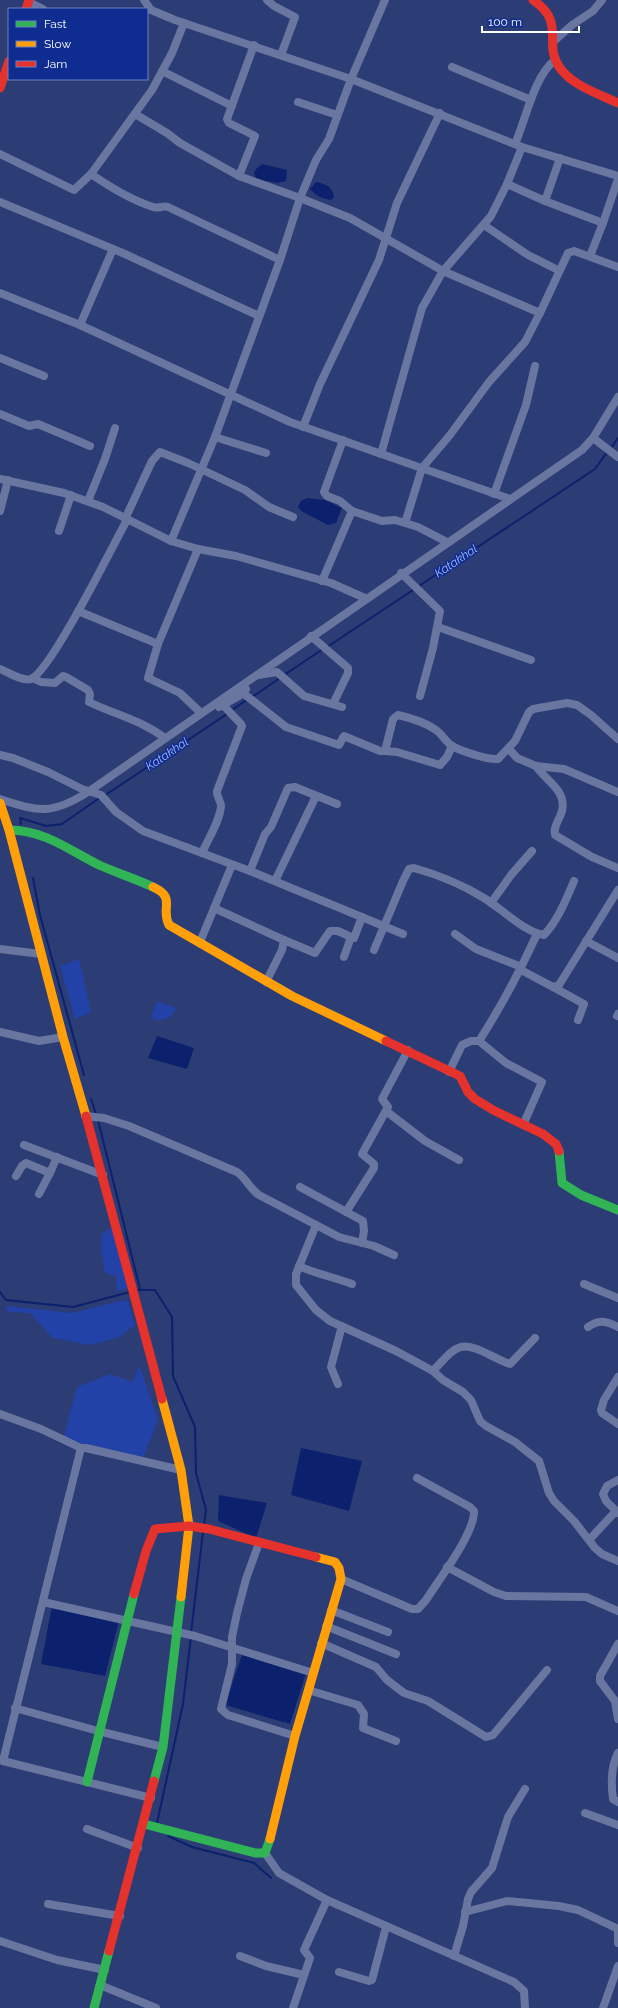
<svg xmlns="http://www.w3.org/2000/svg" width="618" height="2008" viewBox="0 0 618 2008" font-family="Raleway,sans-serif">
  <style>
    .green { fill: #2242a8 }
    .water { fill: #0c216d }
    .lines { fill: none; stroke-linecap: round; stroke-linejoin: round }
    .stream { stroke: #0c216d; stroke-width: 2 }
    .street { stroke: #69769f; stroke-width: 8 }
    .fast { stroke: #30b455; stroke-width: 9 }
    .slow { stroke: #ff9f0a; stroke-width: 9 }
    .jam { stroke: #e5322d; stroke-width: 9 }
    .labels { text-anchor: middle; dominant-baseline: central; stroke-width: 3; stroke-linejoin: round; paint-order: stroke }
    .water-label { font-size: 12px; font-style: italic; fill: #a5bafa; stroke: #0f2c91 }
  </style>
  <rect width="100%" height="100%" fill="#2c3c74"/>
  <g class="green">
    <path d="M 79,959 L 91,1012 L 75,1019 L 60,966 Z"/>
    <path d="M 157,1001 L 176,1008 C 173,1017 165,1021 155,1020 L 151,1017 Z"/>
    <path d="M 114,1226 L 129,1287 L 117,1292 L 116,1276 L 105,1273 L 101,1249 L 102,1234 Z"/>
    <path d="M 124,1300 L 128,1301 L 135,1325 L 119,1337 L 91,1345 L 53,1338 L 30,1313 L 9,1312 L 5,1306 L 72,1313 Z"/>
    <path d="M 139,1365 L 158,1419 L 143,1459 L 78,1447 L 64,1436 L 77,1387 L 110,1374 L 133,1382 Z"/>
  </g>
  <g class="water">
    <path d="M 262,164 L 287,170 L 286,181 L 277,183 L 256,179 L 254,173 L 257,168 Z"/>
    <path d="M 316,182 C 326,184 332,186 334,197 L 331,200 C 323,199 316,196 310,189 Z"/>
    <path d="M 307,498 L 325,500 L 342,508 L 336,523 L 328,525 L 301,511 L 298,507 L 301,501 Z"/>
    <path d="M 157,1036 L 194,1048 L 187,1069 L 148,1058 Z"/>
    <path d="M 301,1448 L 362,1461 L 349,1511 L 291,1495 Z"/>
    <path d="M 219,1495 L 267,1503 L 256,1538 L 218,1521 Z"/>
    <path d="M 52,1606 L 119,1621 L 105,1676 L 41,1664 Z"/>
    <path d="M 242,1655 L 306,1673 L 290,1724 L 225,1705 Z"/>
  </g>
  <g class="lines">
    <g class="stream">
      <path d="M 611,448 L 618,438"/>
      <path d="M 419,586 L 595,469 L 608,451"/>
      <path d="M 327,647 L 413,590"/>
      <path d="M 284,675 L 323,649"/>
      <path d="M 252,697 L 280,678"/>
      <path d="M 232,710 L 248,699"/>
      <path d="M 107,794 L 227,714"/>
      <path d="M 20,818 L 46,826 L 62,824 L 98,799"/>
      <path d="M 20,818 L 21,824"/>
      <path d="M 33,878 L 40,915 L 84,1075"/>
      <path d="M 91,1099 L 96,1114"/>
      <path d="M 98,1120 L 140,1289"/>
      <path d="M 138,1290 L 155,1290 L 172,1317 L 173,1376 L 195,1427 L 196,1473 L 206,1510 L 204,1525"/>
      <path d="M 0,1292 L 6,1300 L 73,1307 L 130,1292"/>
      <path d="M 191,1633 L 203,1532"/>
      <path d="M 157,1823 L 183,1704 L 191,1637"/>
      <path d="M 168,1836 L 192,1847 L 254,1863 L 271,1878"/>
    </g>
    <g class="street">
      <path d="M 144,0 L 151,10 L 175,20 L 351,79 L 522,147 L 618,176"/>
      <path d="M 267,0 L 274,6 L 295,17 L 281,55"/>
      <path d="M 29,2 L 43,9"/>
      <path d="M 184,23 L 172,53 L 152,90 L 91,174 C 110,187 131,200 153,207 C 159,209 163,205 168,207 L 280,260"/>
      <path d="M 554,41 L 572,25 L 593,11 L 602,0"/>
      <path d="M 452,67 L 531,100"/>
      <path d="M 162,71 L 232,106"/>
      <path d="M 298,102 L 337,115"/>
      <path d="M 135,114 L 167,133 L 180,143 L 239,176 L 300,198 L 350,218 L 443,271 L 540,313 L 568,253 L 574,251 L 618,267"/>
      <path d="M 515,144 C 526,119 534,76 555,60"/>
      <path d="M 0,154 L 74,190 L 91,174"/>
      <path d="M 239,176 L 255,136 L 229,123 L 227,119 L 254,45"/>
      <path d="M 507,184 L 545,201 L 603,223"/>
      <path d="M 545,201 L 560,158"/>
      <path d="M 0,202 L 125,254 L 259,316"/>
      <path d="M 484,225 L 528,255 L 558,270"/>
      <path d="M 590,256 L 603,223 L 618,179"/>
      <path d="M 0,293 L 80,325 L 290,422 L 510,499"/>
      <path d="M 80,325 L 113,249"/>
      <path d="M 0,358 L 44,376"/>
      <path d="M 0,414 L 29,426 L 38,424 L 90,446"/>
      <path d="M 303,427 L 320,384 L 379,260 L 397,203 L 440,113"/>
      <path d="M 215,437 L 266,453"/>
      <path d="M 593,438 L 618,457"/>
      <path d="M 343,440 L 324,492 L 327,496 L 340,501 L 352,511"/>
      <path d="M 381,454 L 422,308 L 443,271 L 491,216 L 507,184 L 522,147"/>
      <path d="M 0,479 L 64,493 L 103,507 L 171,541 L 198,549 L 236,556 L 331,583 L 365,598"/>
      <path d="M 494,494 L 526,405 L 535,366"/>
      <path d="M 88,501 L 105,459 L 115,428"/>
      <path d="M 0,511 L 8,480"/>
      <path d="M 125,519 L 152,461 L 160,452 L 188,463 L 245,490 L 269,507 L 293,517"/>
      <path d="M 405,523 L 418,527 L 447,542"/>
      <path d="M 59,531 L 71,495"/>
      <path d="M 171,541 L 215,437 L 280,260 L 300,198 L 316,160 L 329,139 L 351,79 L 385,0"/>
      <path d="M 198,549 L 158,644 L 148,678 L 180,693 L 201,713"/>
      <path d="M 401,573 L 440,611 L 433,648 L 420,696"/>
      <path d="M 322,581 L 352,511 L 382,521 L 395,520 L 405,523 L 422,468 L 450,435 L 489,382 L 525,342 L 540,313"/>
      <path d="M 78,611 L 158,644"/>
      <path d="M 438,627 L 531,660"/>
      <path d="M 311,636 L 348,668 L 348,673 L 333,704"/>
      <path d="M 0,669 C 8,672 23,682 31,679 C 51,671 113,545 127,520"/>
      <path d="M 258,675 L 277,672 L 304,696 L 342,707"/>
      <path d="M 33,678 L 41,682 L 55,683 L 63,676 L 66,677 L 88,690 L 90,694 L 89,702 C 116,715 139,719 165,738"/>
      <path d="M 243,693 L 286,727 L 339,745 L 344,736 L 380,751 L 385,751 L 393,719 L 398,715 C 411,718 425,722 436,730 C 442,734 445,741 451,745 C 459,751 489,760 498,759 L 515,741 L 529,712 L 533,709 L 567,703 L 577,705 L 591,715 L 618,739"/>
      <path d="M 219,707 L 239,696 L 246,689"/>
      <path d="M 509,749 L 517,758 L 536,766 L 564,769 L 618,792"/>
      <path d="M 385,751 L 397,752 L 440,765 L 447,757 L 452,746"/>
      <path d="M 0,755 L 13,758 L 48,772 L 82,789 L 101,795 L 116,812 L 143,831 L 250,871 L 403,934"/>
      <path d="M 536,766 C 545,780 567,790 562,811 C 560,819 553,826 555,835 L 592,857 L 618,868"/>
      <path d="M 0,799 C 39,812 52,815 88,792 L 582,450 L 593,438 L 618,397"/>
      <path d="M 202,853 C 208,839 220,821 221,806 C 221,800 216,797 217,791 L 242,726 L 241,724 L 223,705"/>
      <path d="M 250,871 L 265,834 L 271,827 L 288,788 L 295,787 L 337,804"/>
      <path d="M 275,881 L 316,796"/>
      <path d="M 491,903 L 511,875 L 532,851"/>
      <path d="M 214,908 L 284,940 L 282,950 L 266,982"/>
      <path d="M 455,934 L 476,949 L 519,966 L 521,970 L 553,987 L 559,985 L 618,890"/>
      <path d="M 284,940 L 315,953 L 330,931 L 338,931 L 351,937"/>
      <path d="M 586,941 L 618,958"/>
      <path d="M 200,942 L 232,865"/>
      <path d="M 0,949 L 41,954"/>
      <path d="M 374,950 L 403,881 L 409,869 L 414,868 C 439,875 463,885 484,898 C 502,909 524,932 544,935 C 558,920 566,900 574,881"/>
      <path d="M 344,957 L 351,937 L 354,938 L 362,917"/>
      <path d="M 553,987 L 584,1004 L 578,1020"/>
      <path d="M 617,1016 L 618,1014"/>
      <path d="M 0,1032 L 39,1041 L 63,1037"/>
      <path d="M 479,1041 L 506,1063 L 542,1082 L 523,1125"/>
      <path d="M 449,1072 L 462,1045 L 471,1041 L 479,1041 C 501,1007 520,971 537,934"/>
      <path d="M 386,1111 L 425,1141 L 459,1160"/>
      <path d="M 85,1116 L 104,1118 L 129,1126 L 237,1172 C 246,1178 250,1189 259,1195 L 339,1237 L 374,1246 L 394,1255"/>
      <path d="M 24,1145 L 103,1175"/>
      <path d="M 16,1176 L 22,1166 L 26,1163 L 50,1173 L 57,1157"/>
      <path d="M 300,1187 L 363,1221 L 364,1231 L 362,1243"/>
      <path d="M 39,1194 L 50,1173"/>
      <path d="M 346,1212 L 374,1168 L 374,1164 L 362,1154 L 388,1107 L 382,1099 L 408,1050"/>
      <path d="M 316,1225 L 296,1274 L 296,1285 L 316,1310 L 330,1321 L 396,1351 L 433,1371 L 443,1380 L 463,1392 L 471,1400 L 480,1421 L 486,1426 L 515,1442 L 539,1461 L 549,1493 L 554,1501 L 574,1521 L 595,1548 L 602,1554 L 618,1561"/>
      <path d="M 299,1266 C 316,1274 334,1277 352,1284"/>
      <path d="M 584,1284 L 618,1298"/>
      <path d="M 588,1327 C 599,1319 606,1321 618,1327"/>
      <path d="M 433,1371 C 455,1348 458,1338 490,1355 C 497,1358 503,1362 510,1364 L 535,1338"/>
      <path d="M 618,1377 L 604,1400 L 601,1410 L 602,1413 L 618,1424"/>
      <path d="M 338,1384 L 331,1367 L 342,1326"/>
      <path d="M 0,1414 L 41,1429 L 81,1448 L 86,1448 L 181,1470"/>
      <path d="M 81,1448 L 3,1761 L 151,1798"/>
      <path d="M 618,1480 L 607,1486 L 603,1494 L 606,1501 L 618,1513"/>
      <path d="M 589,1540 L 616,1511"/>
      <path d="M 259,1543 L 246,1579 L 237,1613 L 232,1637 L 232,1664 L 221,1709 L 228,1715 L 295,1736"/>
      <path d="M 447,1567 L 494,1592 L 506,1596 L 586,1597 L 618,1611"/>
      <path d="M 341,1579 L 412,1609 L 418,1609 L 426,1600 C 438,1581 475,1533 474,1511 L 470,1507 L 417,1478"/>
      <path d="M 43,1602 L 195,1636 L 313,1673"/>
      <path d="M 331,1610 L 388,1632"/>
      <path d="M 326,1626 L 396,1654"/>
      <path d="M 321,1643 L 376,1667 L 387,1680 L 404,1693 L 428,1701 L 486,1737 L 493,1735 L 547,1670"/>
      <path d="M 618,1644 L 600,1676 L 600,1681 L 615,1701 L 618,1719"/>
      <path d="M 308,1690 L 358,1705 L 364,1714 L 363,1728 L 396,1741"/>
      <path d="M 15,1708 L 98,1731 L 163,1747"/>
      <path d="M 618,1753 C 611,1766 611,1784 613,1799 L 618,1802"/>
      <path d="M 585,1813 L 618,1825"/>
      <path d="M 87,1829 L 138,1848"/>
      <path d="M 265,1853 L 279,1873 L 327,1900 L 514,1982 L 524,1991 L 525,2008"/>
      <path d="M 48,1904 L 120,1916"/>
      <path d="M 465,1912 L 507,1901 L 559,1906 L 578,1910 L 618,1929"/>
      <path d="M 618,1929 L 618,1943"/>
      <path d="M 0,1941 L 57,1960 L 105,1970"/>
      <path d="M 240,1956 L 266,1966 L 304,1975"/>
      <path d="M 454,1956 L 463,1926 L 468,1899 L 471,1892 L 492,1868 L 508,1817 L 525,1789"/>
      <path d="M 339,1972 L 369,1981 L 372,1980 L 386,1927"/>
      <path d="M 100,1985 L 156,2008"/>
      <path d="M 293,2008 L 310,1958 L 304,1950 L 327,1900"/>
      <path d="M 603,2008 L 618,1966"/>
    </g>
    <g class="fast">
      <path d="M 9,830 C 44,830 69,850 99,865 C 117,873 136,879 153,887"/>
      <path d="M 559,1151 L 562,1183 L 581,1195 L 618,1210"/>
      <path d="M 154,1781 L 163,1747 L 181,1597"/>
      <path d="M 87,1782 L 134,1594"/>
      <path d="M 144,1824 L 255,1853 L 265,1853 L 270,1839"/>
      <path d="M 94,2008 L 109,1951"/>
    </g>
    <g class="slow">
      <path d="M 0,803 L 9,830 L 63,1037 L 86,1116"/>
      <path d="M 153,887 C 177,898 160,908 169,925 L 292,996 L 386,1041"/>
      <path d="M 162,1399 L 181,1470 L 189,1526 L 181,1597"/>
      <path d="M 270,1839 L 295,1736 L 341,1579 L 339,1568 L 335,1562 L 316,1557"/>
    </g>
    <g class="jam">
      <path d="M 533,0 C 567,23 542,43 560,68 C 573,86 599,94 618,103"/>
      <path d="M 26,9 L 29,0"/>
      <path d="M 0,88 L 9,61"/>
      <path d="M 386,1041 L 460,1076 L 468,1092 L 475,1099 L 493,1110 L 543,1134 L 556,1144 L 559,1151"/>
      <path d="M 86,1116 L 162,1399"/>
      <path d="M 134,1594 L 146,1551 L 155,1529 L 189,1526 L 209,1529 L 316,1557"/>
      <path d="M 109,1951 L 154,1781"/>
    </g>
  </g>
  <g class="labels">
    <g class="water-label">
      <text transform="translate(456 561) rotate(-34)">Katakhal</text>
      <text transform="translate(167 754) rotate(-34)">Katakhal</text>
    </g>
  </g>
  <rect x="8" y="8" width="140" height="72" fill="#0f2c91" stroke="#6f80bd"/>
  <rect x="16" y="21" width="20" height="6" fill="#30b455" stroke="#6f80bd"/>
  <text x="44" y="28" font-size="12" fill="#ffffff">Fast</text>
  <rect x="16" y="41" width="20" height="6" fill="#ff9f0a" stroke="#6f80bd"/>
  <text x="44" y="48" font-size="12" fill="#ffffff">Slow</text>
  <rect x="16" y="61" width="20" height="6" fill="#e5322d" stroke="#6f80bd"/>
  <text x="44" y="68" font-size="12" fill="#ffffff">Jam</text>
  <path d="M482 26v6h97v-6" fill="none" stroke="#ffffff" stroke-width="2"/>
  <text x="488" y="26" font-size="12" fill="#ffffff" stroke="#0f2c91" stroke-width="3" paint-order="stroke">100 m</text>
</svg>
